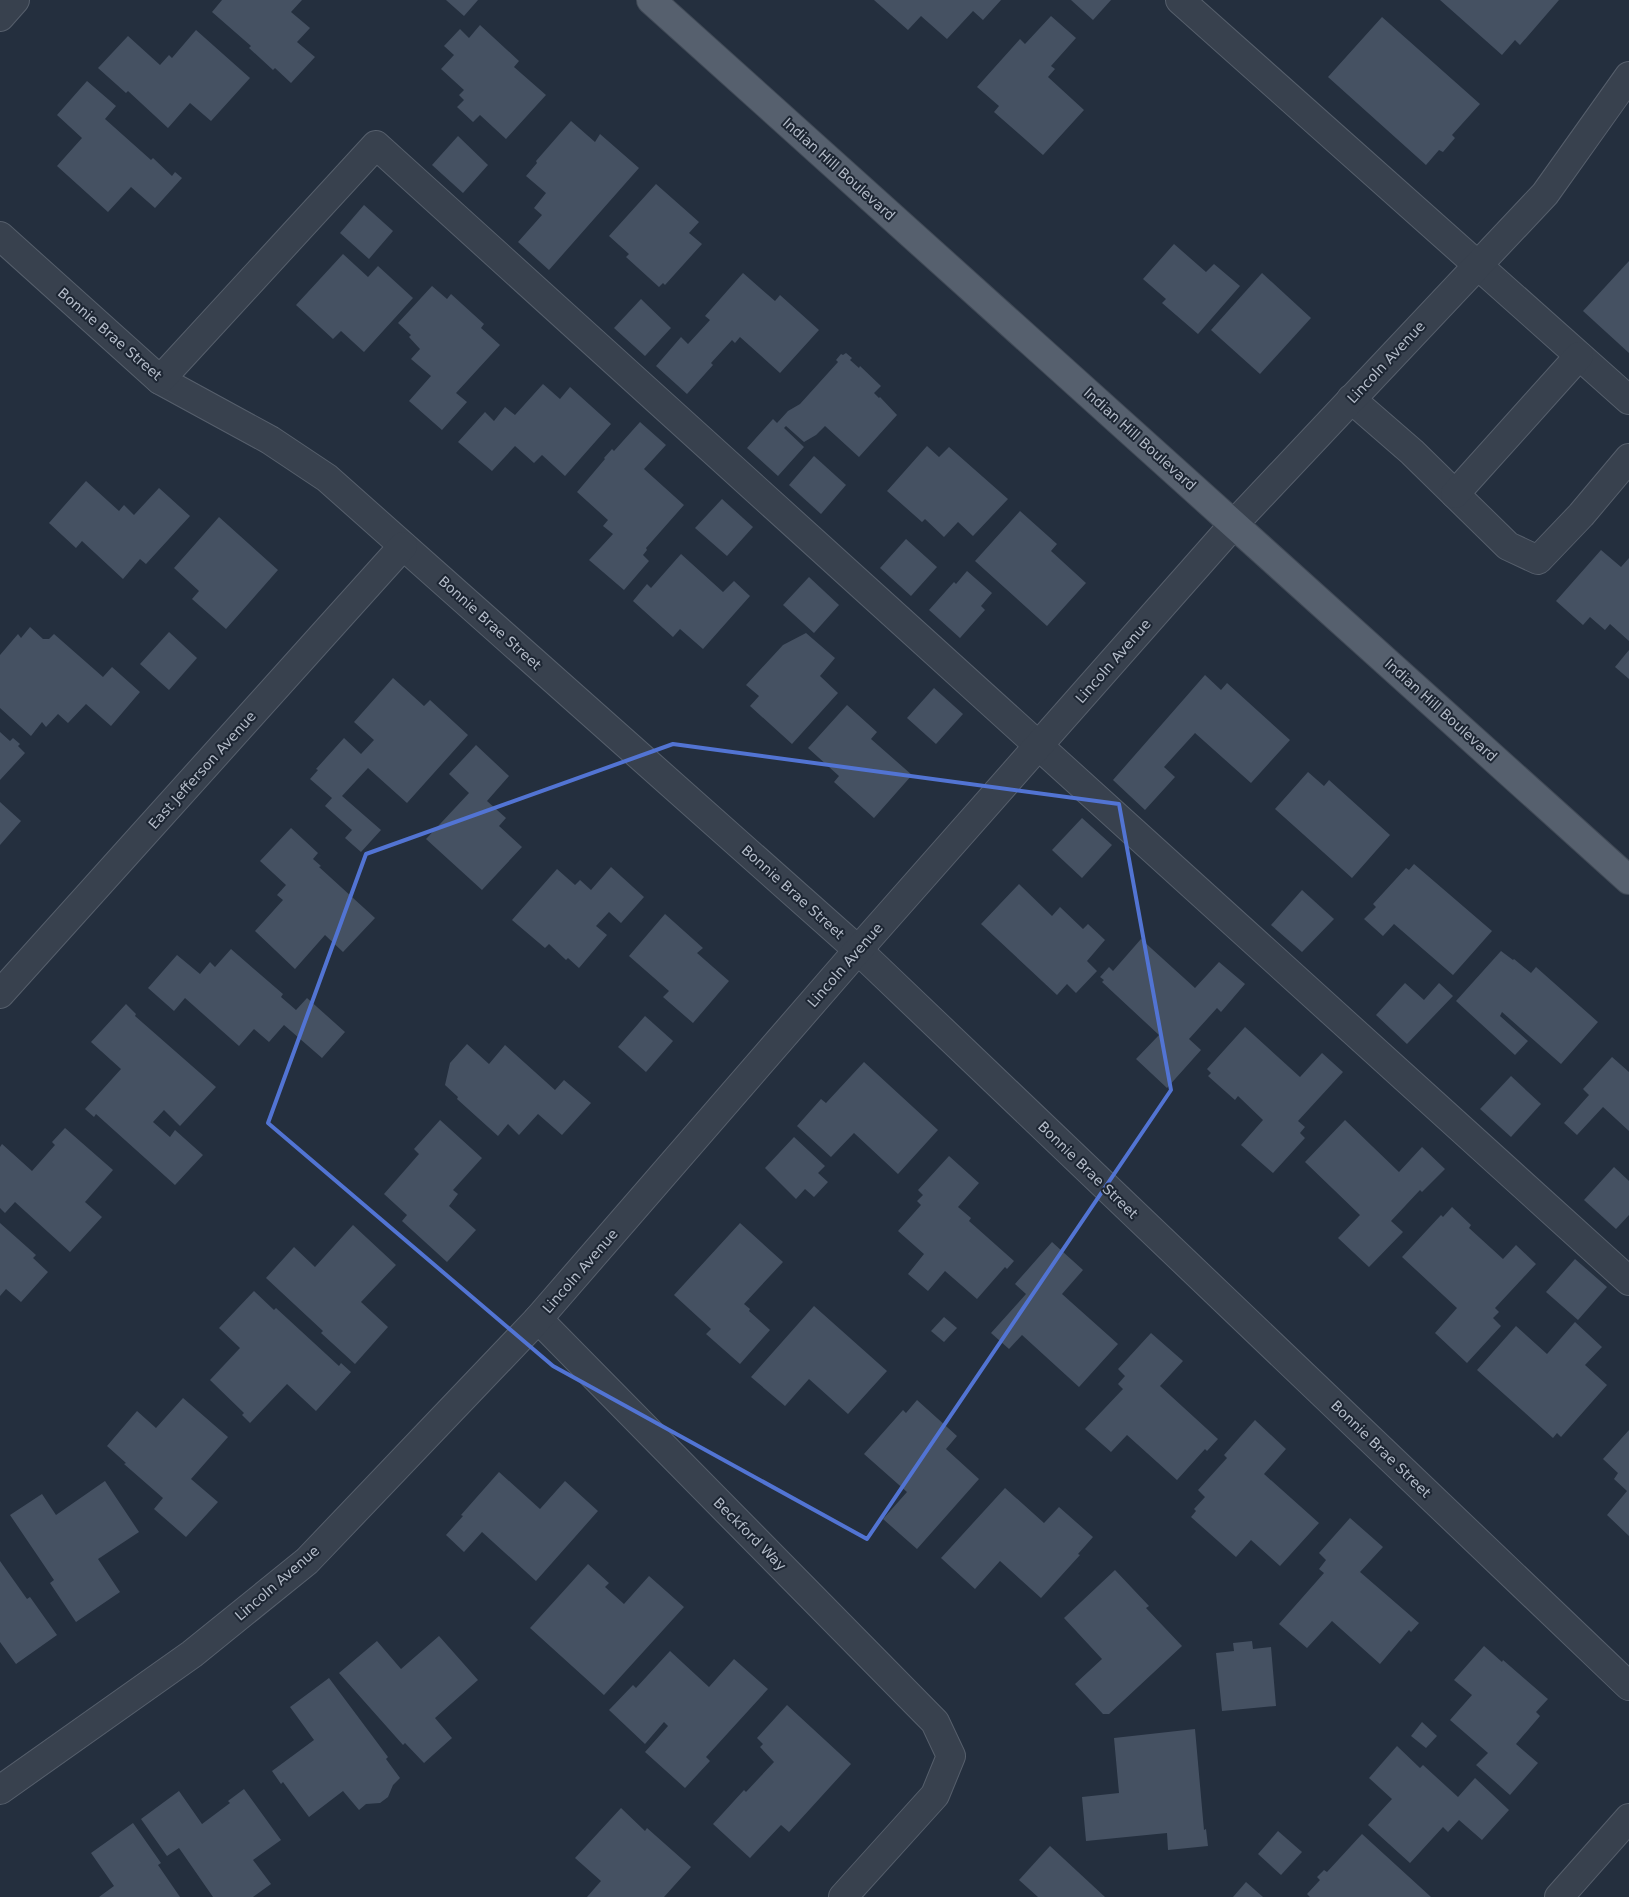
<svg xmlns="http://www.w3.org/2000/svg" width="1629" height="1897" viewBox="0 0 1629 1897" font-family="'DejaVu Sans',sans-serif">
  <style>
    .building { fill: #455162 }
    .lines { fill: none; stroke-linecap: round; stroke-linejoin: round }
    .minor-casing { stroke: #565f6c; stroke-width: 30 }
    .major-casing { stroke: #414a57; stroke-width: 30 }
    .minor { stroke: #38414e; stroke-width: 28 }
    .major { stroke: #56606e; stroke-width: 28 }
    .marked { fill: none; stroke: #5274d3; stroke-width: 4; stroke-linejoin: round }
    .labels { text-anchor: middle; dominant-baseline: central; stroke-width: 4; stroke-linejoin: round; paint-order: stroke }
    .street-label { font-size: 14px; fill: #b4bcc9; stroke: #1d2633 }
  </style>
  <rect width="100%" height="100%" fill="#242f3e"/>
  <g class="building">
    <path d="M 222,0 L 302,0 L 291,12 L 310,28 L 297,42 L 315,57 L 291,83 L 275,68 L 273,70 L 249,48 L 251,46 L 212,12 Z"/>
    <path d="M 446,0 L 478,0 L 464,16 Z"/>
    <path d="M 874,0 L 1001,0 L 983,20 L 973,11 L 947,39 L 921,16 L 908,30 Z"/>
    <path d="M 1071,0 L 1111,0 L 1093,20 Z"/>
    <path d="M 1440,0 L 1559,0 L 1520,45 L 1515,40 L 1502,55 Z"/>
    <path d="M 1051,16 L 1076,38 L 1051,66 L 1055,69 L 1048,77 L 1084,110 L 1043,155 L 994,112 L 999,106 L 977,87 L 1020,39 L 1025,44 Z"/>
    <path d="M 1382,17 L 1480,104 L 1452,135 L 1455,138 L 1443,152 L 1439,150 L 1426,165 L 1328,77 Z"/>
    <path d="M 480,25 L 519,61 L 514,67 L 546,95 L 506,139 L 480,115 L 473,122 L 457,107 L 464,100 L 459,95 L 464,90 L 441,69 L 454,55 L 444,46 L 460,29 L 469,38 Z"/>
    <path d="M 196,30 L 250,78 L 211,121 L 190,103 L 168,128 L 128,91 L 126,93 L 98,68 L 128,36 L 160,65 L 169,55 L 172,58 Z"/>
    <path d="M 87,81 L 116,106 L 105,119 L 151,160 L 153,158 L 172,176 L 175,172 L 182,178 L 155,208 L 131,187 L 108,212 L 57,166 L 82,138 L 57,115 Z"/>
    <path d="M 571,121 L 595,142 L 600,134 L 639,168 L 549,270 L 518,242 L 542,215 L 534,208 L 546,193 L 526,176 L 537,163 L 536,161 Z"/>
    <path d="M 458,136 L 488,165 L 463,193 L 432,165 Z"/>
    <path d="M 656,184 L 699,222 L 689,233 L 702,244 L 665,285 L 663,283 L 659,287 L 626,257 L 629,254 L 609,236 Z"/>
    <path d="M 364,205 L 393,231 L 369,259 L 340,233 Z"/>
    <path d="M 1174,244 L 1206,272 L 1214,264 L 1240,286 L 1198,334 L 1162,303 L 1166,299 L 1143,279 Z"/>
    <path d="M 343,254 L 368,277 L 378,266 L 413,298 L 364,352 L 341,331 L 333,339 L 296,305 Z"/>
    <path d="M 1629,261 L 1629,353 L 1583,311 Z"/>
    <path d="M 743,273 L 775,301 L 780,295 L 819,330 L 780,373 L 740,337 L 735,343 L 732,340 L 711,363 L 713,365 L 687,394 L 656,366 L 681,337 L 688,344 L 710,320 L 705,316 Z"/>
    <path d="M 1262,273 L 1311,318 L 1260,374 L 1211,330 Z"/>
    <path d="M 432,286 L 447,299 L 451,294 L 484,324 L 481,328 L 500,345 L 456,393 L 467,402 L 442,430 L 409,401 L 431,376 L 411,359 L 420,349 L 409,337 L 411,335 L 398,323 Z"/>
    <path d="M 641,299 L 671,328 L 645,356 L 614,328 Z"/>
    <path d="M 846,353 L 852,358 L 850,360 L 859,368 L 860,366 L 881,386 L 874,393 L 879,398 L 880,397 L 897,415 L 859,457 L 825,426 L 816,435 L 804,442 L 786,426 L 784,428 L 804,447 L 778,476 L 747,448 L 773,419 L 777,423 L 788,411 L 800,404 L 838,362 L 836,360 L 841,354 L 843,355 Z"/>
    <path d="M 543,384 L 560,399 L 570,387 L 611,424 L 565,476 L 542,455 L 534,463 L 515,446 L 492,471 L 458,442 L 485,412 L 494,421 L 505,407 L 515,415 Z"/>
    <path d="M 640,422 L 666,445 L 644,469 L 684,505 L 646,548 L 647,550 L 643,555 L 649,561 L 624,590 L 589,560 L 613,534 L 603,526 L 608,520 L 577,492 L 605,459 L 604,458 L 612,449 L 614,451 Z"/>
    <path d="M 927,446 L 939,457 L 949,447 L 1008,499 L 973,536 L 958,522 L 944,537 L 925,519 L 922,522 L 887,491 Z"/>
    <path d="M 814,456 L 846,485 L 821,514 L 789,485 Z"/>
    <path d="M 86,481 L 119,511 L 124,505 L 134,515 L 159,488 L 190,516 L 146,564 L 140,559 L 123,579 L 82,541 L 76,548 L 49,523 Z"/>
    <path d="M 722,499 L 753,527 L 727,556 L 695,528 Z"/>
    <path d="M 1020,511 L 1057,544 L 1051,551 L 1086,583 L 1047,626 L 975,561 Z"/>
    <path d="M 219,517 L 278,570 L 226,629 L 192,599 L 199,591 L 174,568 Z"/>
    <path d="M 906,539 L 937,567 L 911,596 L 880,568 Z"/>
    <path d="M 1601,550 L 1621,567 L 1629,558 L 1629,641 L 1610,624 L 1605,630 L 1590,617 L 1583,625 L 1556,601 Z"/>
    <path d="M 681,554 L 723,592 L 734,581 L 750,596 L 703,649 L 680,629 L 673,637 L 633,601 L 647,584 L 651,588 Z"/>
    <path d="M 967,571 L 992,593 L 981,606 L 985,610 L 960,638 L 929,610 L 954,582 L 956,584 Z"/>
    <path d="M 809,577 L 839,605 L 814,633 L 783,605 Z"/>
    <path d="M 30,627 L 43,639 L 49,639 L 54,634 L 103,677 L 112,667 L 140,692 L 111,726 L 86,704 L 68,723 L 58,714 L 46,727 L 42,722 L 31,736 L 0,708 L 0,655 L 18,634 L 21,638 Z"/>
    <path d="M 169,632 L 197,658 L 169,690 L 140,664 Z"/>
    <path d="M 806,633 L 835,658 L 820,676 L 838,693 L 792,744 L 750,706 L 759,696 L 746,685 L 783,645 Z"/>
    <path d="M 1629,650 L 1629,679 L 1615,667 Z"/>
    <path d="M 1205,675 L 1221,690 L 1227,683 L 1290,740 L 1251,783 L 1195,733 L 1164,767 L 1175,777 L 1145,810 L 1113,780 Z"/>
    <path d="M 393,678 L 424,706 L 430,700 L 468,735 L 407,803 L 368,768 L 342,796 L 381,830 L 361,852 L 345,838 L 352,830 L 325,806 L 332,798 L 310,779 L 318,770 L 316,769 L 344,738 L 361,754 L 374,740 L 354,722 Z"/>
    <path d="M 934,688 L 963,714 L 936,744 L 907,718 Z"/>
    <path d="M 847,705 L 877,732 L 871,739 L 912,775 L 874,818 L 834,782 L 839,776 L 808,748 Z"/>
    <path d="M 0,732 L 10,741 L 13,738 L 20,744 L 18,746 L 25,753 L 0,780 Z"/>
    <path d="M 476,745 L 509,776 L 487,801 L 506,818 L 499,826 L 522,847 L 482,890 L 426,839 L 469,793 L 449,774 Z"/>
    <path d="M 1308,772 L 1324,786 L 1329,780 L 1390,835 L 1352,878 L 1275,809 Z"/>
    <path d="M 0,802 L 21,821 L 0,845 Z"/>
    <path d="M 1082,818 L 1112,845 L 1082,878 L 1052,850 Z"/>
    <path d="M 291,828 L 318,853 L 313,859 L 321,866 L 319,867 L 375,918 L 343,952 L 325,935 L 295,969 L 255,931 L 283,900 L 277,895 L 286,885 L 260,861 Z"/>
    <path d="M 1414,864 L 1492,931 L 1453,975 L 1394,924 L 1383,936 L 1364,919 L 1376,907 L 1373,904 L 1406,868 L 1409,870 Z"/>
    <path d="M 611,867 L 644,897 L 621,923 L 609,912 L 596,926 L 607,935 L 579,968 L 568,958 L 566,960 L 549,944 L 545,948 L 512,920 L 557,869 L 575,885 L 580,880 L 591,890 Z"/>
    <path d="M 1019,884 L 1052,916 L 1060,907 L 1083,929 L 1088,924 L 1105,940 L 1087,961 L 1097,971 L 1076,993 L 1067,984 L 1057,995 L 981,924 Z"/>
    <path d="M 1302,890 L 1334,919 L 1302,952 L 1271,925 Z"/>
    <path d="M 665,914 L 703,948 L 697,953 L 729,981 L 693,1023 L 663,997 L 669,991 L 629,956 Z"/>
    <path d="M 1141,939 L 1195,988 L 1219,962 L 1245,984 L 1221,1012 L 1217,1008 L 1189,1039 L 1201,1050 L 1167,1088 L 1136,1059 L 1159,1035 L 1102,982 L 1104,980 L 1100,977 L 1109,967 L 1113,971 Z"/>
    <path d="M 231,949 L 283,994 L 281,997 L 296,1010 L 307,998 L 345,1032 L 322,1058 L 284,1025 L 269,1042 L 254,1029 L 239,1046 L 185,998 L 174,1011 L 148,988 L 177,955 L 200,974 L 210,962 L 215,967 Z"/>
    <path d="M 1501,951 L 1513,960 L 1514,959 L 1531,973 L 1536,967 L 1598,1022 L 1561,1064 L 1502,1012 L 1500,1016 L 1528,1041 L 1515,1055 L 1456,1001 Z"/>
    <path d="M 1405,983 L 1424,1000 L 1439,983 L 1453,996 L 1407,1044 L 1376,1015 Z"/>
    <path d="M 126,1004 L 136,1014 L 135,1016 L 216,1087 L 180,1126 L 164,1110 L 153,1122 L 170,1137 L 175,1130 L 203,1155 L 175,1185 L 96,1114 L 94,1117 L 85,1109 L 121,1069 L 91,1042 Z"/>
    <path d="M 645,1016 L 673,1041 L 646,1072 L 618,1047 Z"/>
    <path d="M 1245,1027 L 1300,1077 L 1322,1053 L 1343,1072 L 1298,1121 L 1305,1127 L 1300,1133 L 1305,1138 L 1273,1173 L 1241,1145 L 1263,1120 L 1238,1096 L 1235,1100 L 1208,1076 L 1211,1073 L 1207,1069 Z"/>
    <path d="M 467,1044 L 489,1064 L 505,1045 L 555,1090 L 564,1080 L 591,1103 L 562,1135 L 538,1114 L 519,1135 L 508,1124 L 498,1136 L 457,1099 L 458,1097 L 445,1085 L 450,1063 Z"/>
    <path d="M 1612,1057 L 1629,1072 L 1629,1131 L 1603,1107 L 1577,1135 L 1564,1123 L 1589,1095 L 1583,1089 Z"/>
    <path d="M 864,1062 L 938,1130 L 898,1174 L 854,1133 L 831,1157 L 797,1126 L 821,1099 L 826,1103 Z"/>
    <path d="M 1511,1076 L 1541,1104 L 1511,1137 L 1480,1109 Z"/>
    <path d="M 440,1120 L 482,1158 L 453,1190 L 458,1194 L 449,1206 L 476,1230 L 447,1262 L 402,1221 L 407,1215 L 384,1194 L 419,1154 L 414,1149 Z"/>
    <path d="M 1345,1120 L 1399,1172 L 1422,1147 L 1445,1169 L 1422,1192 L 1420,1190 L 1391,1221 L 1403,1232 L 1369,1267 L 1338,1238 L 1360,1215 L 1305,1162 Z"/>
    <path d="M 65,1128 L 113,1170 L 85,1202 L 102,1217 L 70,1252 L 15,1202 L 5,1213 L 0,1208 L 0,1147 L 2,1144 L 32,1171 L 55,1145 L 52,1142 Z"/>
    <path d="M 794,1137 L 825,1166 L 818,1173 L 828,1182 L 814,1197 L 805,1189 L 796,1199 L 765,1168 Z"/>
    <path d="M 949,1156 L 979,1183 L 958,1207 L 971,1218 L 969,1221 L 1014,1261 L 1007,1269 L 1005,1267 L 977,1299 L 945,1271 L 928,1291 L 908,1274 L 924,1254 L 898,1231 L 921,1205 L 917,1201 L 923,1195 L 918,1190 Z"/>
    <path d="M 1614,1167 L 1629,1181 L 1629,1215 L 1616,1229 L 1584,1200 Z"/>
    <path d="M 1452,1207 L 1471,1225 L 1469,1228 L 1503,1259 L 1516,1245 L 1536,1264 L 1495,1308 L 1499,1312 L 1493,1318 L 1501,1326 L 1467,1363 L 1435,1333 L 1457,1308 L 1402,1257 L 1441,1215 L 1443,1217 Z"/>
    <path d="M 0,1223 L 36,1255 L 33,1258 L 48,1272 L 21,1302 L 6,1289 L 0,1296 Z"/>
    <path d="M 740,1223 L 783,1262 L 744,1304 L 750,1309 L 749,1311 L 770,1330 L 740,1364 L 706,1334 L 711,1329 L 674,1295 Z"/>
    <path d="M 353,1225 L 396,1265 L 361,1302 L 388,1327 L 355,1364 L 321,1333 L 323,1331 L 266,1278 L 294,1247 L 315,1267 Z"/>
    <path d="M 1052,1242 L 1083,1270 L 1062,1294 L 1118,1344 L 1079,1387 L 1022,1335 L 1009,1349 L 991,1333 L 1026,1294 L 1015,1284 Z"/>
    <path d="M 1575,1259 L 1607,1287 L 1578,1320 L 1546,1292 Z"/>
    <path d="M 254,1291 L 274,1310 L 276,1308 L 339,1366 L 341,1363 L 351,1372 L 316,1411 L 287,1384 L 250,1423 L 242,1415 L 244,1413 L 210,1380 L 240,1348 L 219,1328 Z"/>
    <path d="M 814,1306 L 887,1371 L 848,1414 L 809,1379 L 785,1406 L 751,1377 Z"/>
    <path d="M 944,1317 L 957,1328 L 944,1342 L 931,1331 Z"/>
    <path d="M 1575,1322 L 1602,1347 L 1585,1365 L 1607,1385 L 1561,1437 L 1557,1433 L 1553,1438 L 1477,1370 L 1516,1326 L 1547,1354 Z"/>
    <path d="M 1151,1333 L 1183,1361 L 1160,1386 L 1218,1439 L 1207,1451 L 1205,1449 L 1177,1480 L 1127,1435 L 1111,1452 L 1085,1429 L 1123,1389 L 1118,1384 L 1125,1376 L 1118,1369 Z"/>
    <path d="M 183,1398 L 228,1437 L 191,1479 L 218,1502 L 186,1537 L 154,1509 L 163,1498 L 124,1464 L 126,1463 L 107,1446 L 137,1411 L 156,1428 Z"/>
    <path d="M 917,1400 L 957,1436 L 946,1449 L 979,1479 L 917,1549 L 883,1519 L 907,1492 L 864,1454 L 903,1410 L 906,1413 Z"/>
    <path d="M 1255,1420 L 1286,1449 L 1264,1474 L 1319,1523 L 1280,1566 L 1251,1540 L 1236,1557 L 1191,1517 L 1196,1511 L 1194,1509 L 1205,1497 L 1198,1490 L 1227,1458 L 1224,1455 Z"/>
    <path d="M 1629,1430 L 1629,1536 L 1607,1515 L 1627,1491 L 1614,1479 L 1618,1473 L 1603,1459 Z"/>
    <path d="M 499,1472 L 540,1509 L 565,1481 L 598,1511 L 536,1581 L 482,1532 L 464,1552 L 446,1535 L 463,1516 L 461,1515 Z"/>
    <path d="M 105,1481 L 139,1532 L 98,1559 L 120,1592 L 76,1622 L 50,1583 L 54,1580 L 10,1515 L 42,1494 L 56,1515 Z"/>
    <path d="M 1005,1488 L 1044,1523 L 1059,1507 L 1093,1537 L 1078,1554 L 1080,1555 L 1041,1598 L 1000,1561 L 975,1589 L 941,1558 Z"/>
    <path d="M 1350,1518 L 1383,1547 L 1360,1572 L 1419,1623 L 1411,1632 L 1409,1630 L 1380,1664 L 1332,1621 L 1307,1648 L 1279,1624 L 1324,1573 L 1319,1569 L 1326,1560 L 1319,1553 Z"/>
    <path d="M 0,1561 L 27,1599 L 30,1597 L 57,1635 L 16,1664 L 0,1642 Z"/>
    <path d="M 588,1564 L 609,1583 L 605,1587 L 624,1604 L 649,1576 L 684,1607 L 604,1695 L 530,1628 Z"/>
    <path d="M 1115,1570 L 1149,1606 L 1146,1608 L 1182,1646 L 1109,1714 L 1103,1714 L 1075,1684 L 1102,1659 L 1064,1618 Z"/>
    <path d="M 439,1636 L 478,1680 L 435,1718 L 452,1738 L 424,1763 L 405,1743 L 403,1745 L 339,1673 L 377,1641 L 401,1669 Z"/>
    <path d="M 1252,1641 L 1253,1649 L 1271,1647 L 1276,1706 L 1222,1711 L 1216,1653 L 1234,1651 L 1233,1643 Z"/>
    <path d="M 1484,1646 L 1502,1662 L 1503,1660 L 1548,1699 L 1536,1712 L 1540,1716 L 1516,1744 L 1538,1763 L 1510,1795 L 1476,1765 L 1488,1753 L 1450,1720 L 1472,1695 L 1454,1680 Z"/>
    <path d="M 670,1651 L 709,1687 L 734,1659 L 768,1689 L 706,1757 L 710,1761 L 685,1788 L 645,1752 L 668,1726 L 664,1722 L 645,1744 L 609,1710 L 633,1685 L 636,1688 Z"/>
    <path d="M 329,1678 L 388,1757 L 386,1759 L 400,1778 L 393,1785 L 388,1797 L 380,1803 L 366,1804 L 359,1810 L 343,1791 L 309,1817 L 283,1782 L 281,1784 L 272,1771 L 314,1740 L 290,1707 Z"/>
    <path d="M 787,1705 L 851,1764 L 789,1832 L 781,1825 L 750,1858 L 713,1824 L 744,1790 L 746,1792 L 774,1762 L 760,1747 L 763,1744 L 757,1738 Z"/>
    <path d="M 1422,1722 L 1437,1736 L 1426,1748 L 1411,1736 Z"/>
    <path d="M 1195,1729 L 1204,1830 L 1206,1829 L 1208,1846 L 1168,1850 L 1167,1833 L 1086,1841 L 1082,1797 L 1119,1793 L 1114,1738 Z"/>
    <path d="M 1397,1746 L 1420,1768 L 1423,1765 L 1458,1797 L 1475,1778 L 1509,1810 L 1482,1840 L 1459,1820 L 1448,1832 L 1443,1827 L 1410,1863 L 1368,1825 L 1392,1799 L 1369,1778 Z"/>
    <path d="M 244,1789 L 281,1840 L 253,1860 L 271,1884 L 253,1897 L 213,1897 L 179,1848 L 167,1856 L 141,1819 L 179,1791 L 202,1824 L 230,1803 L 228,1801 Z"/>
    <path d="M 621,1808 L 645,1831 L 647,1828 L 691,1867 L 664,1897 L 587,1897 L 601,1881 L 575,1858 Z"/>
    <path d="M 133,1823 L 161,1863 L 158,1865 L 180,1897 L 99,1897 L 114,1886 L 91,1853 Z"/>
    <path d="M 1278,1831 L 1302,1852 L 1281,1875 L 1258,1854 Z"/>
    <path d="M 1362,1834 L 1431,1897 L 1310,1897 L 1307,1894 L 1320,1880 L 1317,1877 L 1324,1870 L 1327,1872 Z"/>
    <path d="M 1050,1846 L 1105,1897 L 1038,1897 L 1019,1880 Z"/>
    <path d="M 1246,1882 L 1263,1897 L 1233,1897 Z"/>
  </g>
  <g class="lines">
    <g class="minor-casing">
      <g id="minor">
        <path d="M 1180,0 L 1629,400"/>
        <path d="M 0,17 L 15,0"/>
        <path d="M 0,236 L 160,380 L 270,440 L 327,478 L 858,950 L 1629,1686"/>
        <path d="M 160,380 L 376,145 L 1629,1281"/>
        <path d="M 1351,399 L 1412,452 L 1508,546 L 1538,560 L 1581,515 L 1629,458"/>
        <path d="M 1455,494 L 1579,356"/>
        <path d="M 0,994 L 403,546"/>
        <path d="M 538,1319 L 935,1722 L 951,1756 L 935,1795 L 843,1897"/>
        <path d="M 0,1790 L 192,1654 L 307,1561 L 538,1319 L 858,950 L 1234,524 L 1545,194 L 1629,76"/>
        <path d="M 1559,1897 L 1629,1818"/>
      </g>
    </g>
    <g class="major-casing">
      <path id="major" d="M 651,0 L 1629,880"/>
    </g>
    <use href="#minor" class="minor"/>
    <use href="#major" class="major"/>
  </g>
  <path class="marked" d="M 673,744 L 1119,804 L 1171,1090 L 867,1539 L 553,1366 L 268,1123 L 366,854 Z"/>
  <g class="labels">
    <g class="street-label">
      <text transform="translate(839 169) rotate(42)">Indian Hill Boulevard</text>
      <text transform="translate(110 334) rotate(41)">Bonnie Brae Street</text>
      <text transform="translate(1386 362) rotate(-47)">Lincoln Avenue</text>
      <text transform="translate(1140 439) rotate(42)">Indian Hill Boulevard</text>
      <text transform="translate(490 623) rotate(42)">Bonnie Brae Street</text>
      <text transform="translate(1113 661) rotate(-49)">Lincoln Avenue</text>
      <text transform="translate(1441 710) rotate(42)">Indian Hill Boulevard</text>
      <text transform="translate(202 770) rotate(-48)">East Jefferson Avenue</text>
      <text transform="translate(793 892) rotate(42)">Bonnie Brae Street</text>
      <text transform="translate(845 965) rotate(-49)">Lincoln Avenue</text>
      <text transform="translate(1088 1170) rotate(44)">Bonnie Brae Street</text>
      <text transform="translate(580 1271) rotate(-49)">Lincoln Avenue</text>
      <text transform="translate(1381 1449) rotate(44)">Bonnie Brae Street</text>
      <text transform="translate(750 1534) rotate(45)">Beckford Way</text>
      <text transform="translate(277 1583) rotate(-41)">Lincoln Avenue</text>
    </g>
  </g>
</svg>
